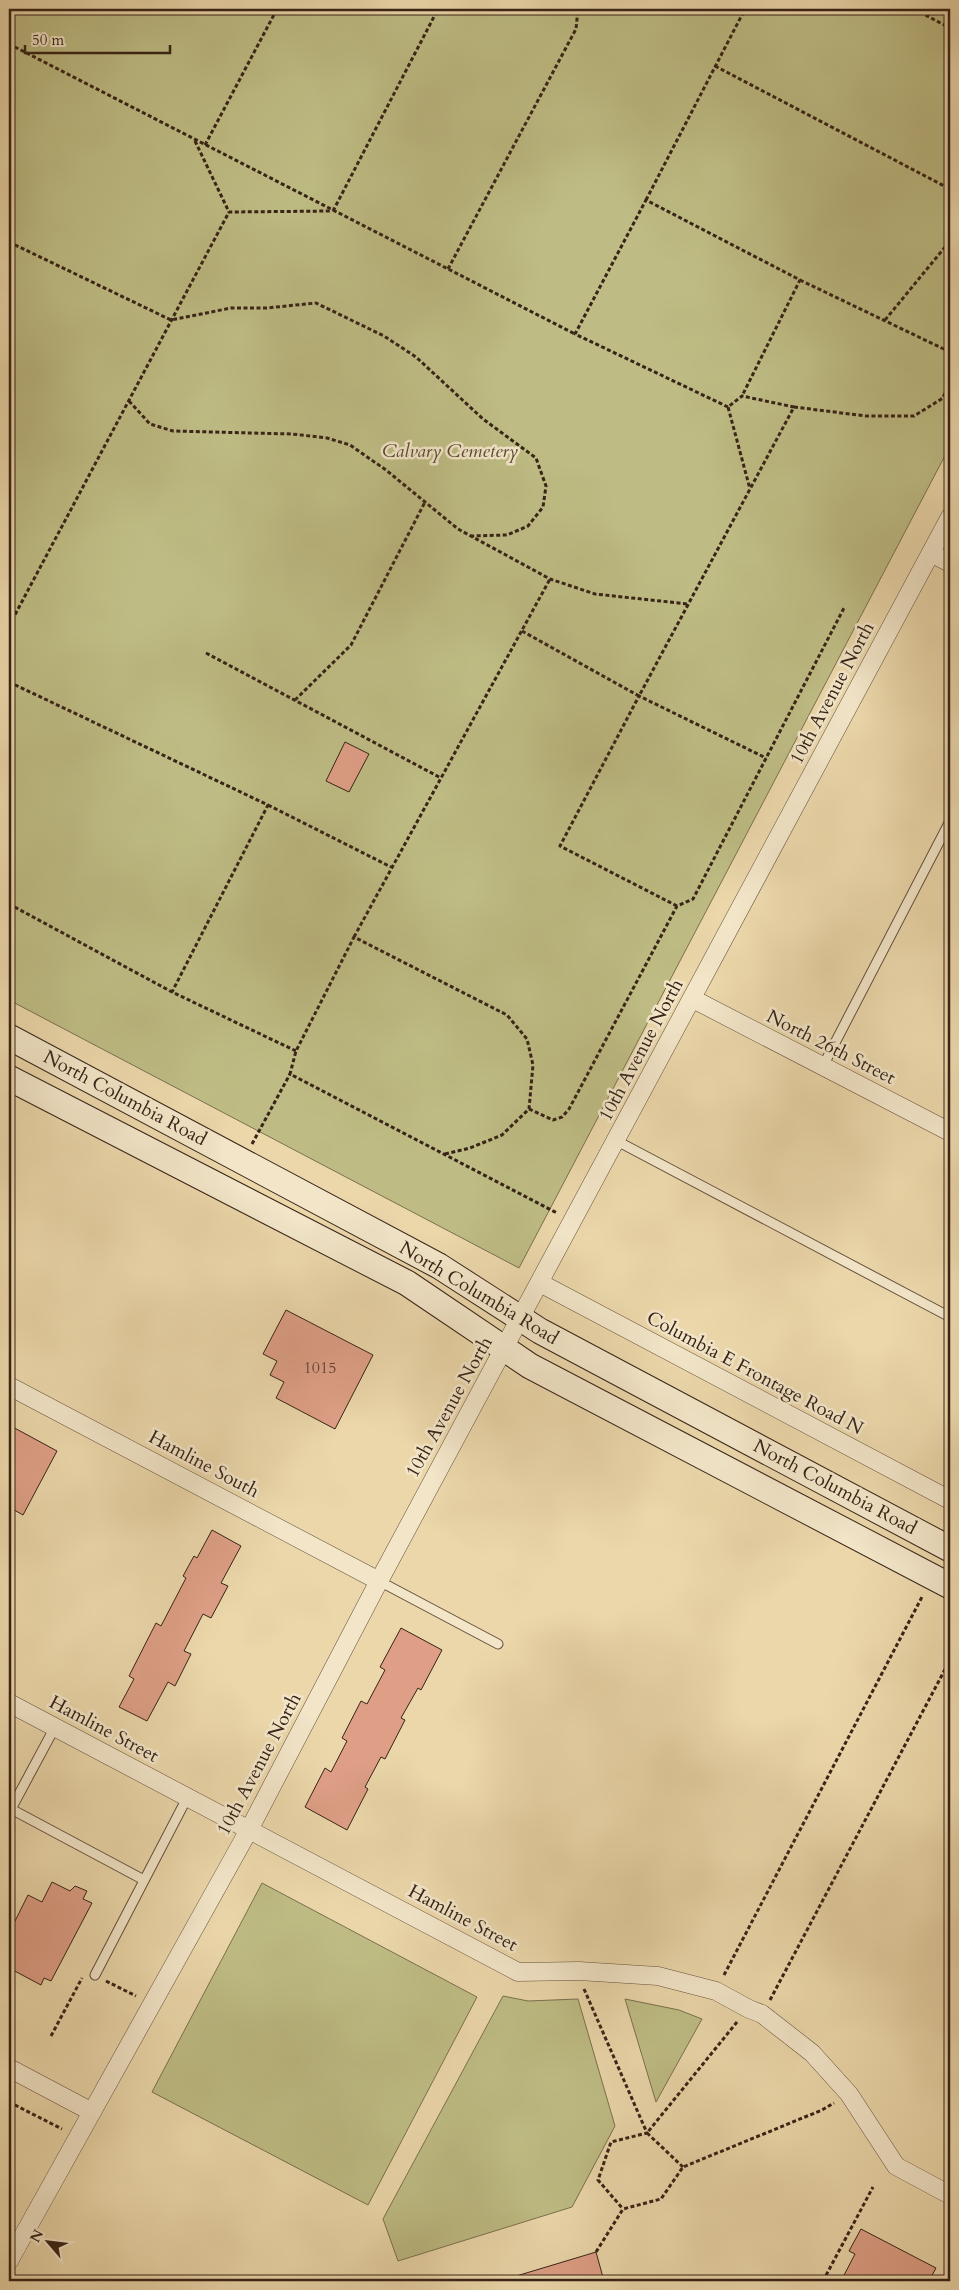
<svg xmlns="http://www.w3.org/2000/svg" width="959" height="2290" viewBox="0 0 959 2290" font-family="Cardo,serif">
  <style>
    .green { fill: #bebc84; stroke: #7a704e }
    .building { fill: #de9f86; stroke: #372317 }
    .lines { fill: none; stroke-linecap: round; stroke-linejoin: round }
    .lane-casing { stroke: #64503c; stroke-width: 11 }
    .street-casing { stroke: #64503c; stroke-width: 19 }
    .secondary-casing { stroke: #372317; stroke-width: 27 }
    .path { stroke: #372317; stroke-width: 3; stroke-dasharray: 4 2.5; stroke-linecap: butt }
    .lane { stroke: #f2e5c8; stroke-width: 9 }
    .street { stroke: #f2e5c8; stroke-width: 18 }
    .secondary { stroke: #f2e5c8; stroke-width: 25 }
    .labels { text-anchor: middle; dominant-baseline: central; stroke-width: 5; stroke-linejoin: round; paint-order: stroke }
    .number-label { font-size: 16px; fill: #614233 }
    .park-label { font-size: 19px; font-style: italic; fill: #594932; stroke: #f2e5c8 }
    .street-label { font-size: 19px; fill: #372317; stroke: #f2e5c8 }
  </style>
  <rect width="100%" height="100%" fill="#ebd7aa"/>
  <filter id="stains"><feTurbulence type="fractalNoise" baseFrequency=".004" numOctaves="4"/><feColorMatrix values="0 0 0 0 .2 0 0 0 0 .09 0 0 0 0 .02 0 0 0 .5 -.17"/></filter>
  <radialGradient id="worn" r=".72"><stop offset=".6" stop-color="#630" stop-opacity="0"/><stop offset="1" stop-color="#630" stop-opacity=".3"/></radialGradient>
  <g class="green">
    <path d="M 9,9 L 950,9 L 950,446 L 519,1268 L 9,1000 Z"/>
    <path d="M 262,1883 L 477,1997 L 368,2205 L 152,2092 Z"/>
    <path d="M 503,1996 L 528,2001 L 578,1999 L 615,2126 L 572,2207 L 398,2261 L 383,2219 Z"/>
    <path d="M 625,1999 L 679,2010 L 702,2019 L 656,2102 Z"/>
  </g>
  <g class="building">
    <path d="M 345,742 L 369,754 L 349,792 L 326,781 Z"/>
    <path d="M 286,1310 L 373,1355 L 335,1429 L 276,1398 L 284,1382 L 270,1375 L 277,1361 L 263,1354 Z"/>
    <path d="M 9,1425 L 57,1451 L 23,1515 L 9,1507 Z"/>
    <path d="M 212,1530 L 241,1546 L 221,1583 L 228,1586 L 211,1618 L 203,1614 L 184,1651 L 191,1654 L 175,1686 L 168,1682 L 147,1721 L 119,1707 L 134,1679 L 129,1676 L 156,1623 L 161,1626 L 186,1578 L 183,1576 L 194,1556 L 197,1558 Z"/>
    <path d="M 401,1628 L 442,1650 L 421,1690 L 418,1688 L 401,1718 L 405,1720 L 385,1759 L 381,1757 L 365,1787 L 368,1789 L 347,1830 L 305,1807 L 325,1768 L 331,1772 L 347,1741 L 342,1738 L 361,1701 L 367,1704 L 385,1670 L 380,1667 Z"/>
    <path d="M 52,1882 L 70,1891 L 75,1886 L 87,1891 L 83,1899 L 92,1903 L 51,1981 L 44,1978 L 41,1985 L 9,1968 L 9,1933 L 28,1895 L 42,1902 Z"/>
    <path d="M 861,2229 L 936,2268 L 929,2281 L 841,2281 L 855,2254 L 849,2251 Z"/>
    <path d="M 596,2252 L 604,2281 L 514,2281 L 513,2277 Z"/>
  </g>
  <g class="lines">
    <g class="lane-casing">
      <g id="lane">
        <path d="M 823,1066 L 950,821"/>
        <path d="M 617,1141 L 950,1317"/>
        <path d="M 379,1581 L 498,1644"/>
        <path d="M 55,1727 L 11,1809 L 144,1880"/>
        <path d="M 95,1975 L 188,1796"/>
      </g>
    </g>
    <g class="street-casing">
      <g id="street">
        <path d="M 931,553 L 950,563"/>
        <path d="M 693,999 L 950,1132"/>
        <path d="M 540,1283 L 950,1500"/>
        <path d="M 9,1386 L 379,1581"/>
        <path d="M 9,1703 L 518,1972 L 579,1971 L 658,1976 L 716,1991 L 749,2009 L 762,2014 L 812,2053 L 849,2094 L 896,2166 L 950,2195"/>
        <path d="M 9,2068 L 92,2112"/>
        <path d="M 9,2261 L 250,1828 L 379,1581 L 950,517"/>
      </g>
    </g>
    <g class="secondary-casing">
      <g id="secondary">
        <path d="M 9,1037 L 439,1266 L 540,1331 L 950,1549"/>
        <path d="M 9,1078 L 407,1283 L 530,1366 L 950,1586"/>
      </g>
    </g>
    <g class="path">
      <path d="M 914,9 L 950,28"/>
      <path d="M 9,44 L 575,334"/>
      <path d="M 715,66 L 950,189"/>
      <path d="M 195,141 L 229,212 L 332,211"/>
      <path d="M 205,145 L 277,9"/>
      <path d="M 646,200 L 745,9"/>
      <path d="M 333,211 L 438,9"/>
      <path d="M 9,242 L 171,320 L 231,308 L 267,308 L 316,303 L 384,336 L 416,357 L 483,419 L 536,458 L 546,486 L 543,507 L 528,526 L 507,535 L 471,536"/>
      <path d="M 448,269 L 576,29 L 578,9"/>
      <path d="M 800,280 L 950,352"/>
      <path d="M 885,320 L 950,241"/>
      <path d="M 129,401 L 150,424 L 173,431 L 292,434 L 327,438 L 350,445 L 386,470 L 458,529 L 550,579 L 595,594 L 688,604"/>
      <path d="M 728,407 L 575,334 L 646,200 L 800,280 L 742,396"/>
      <path d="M 794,407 L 866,416 L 914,416 L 943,398 L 950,380"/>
      <path d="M 9,626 L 229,212"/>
      <path d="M 522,631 L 639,696 L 794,407 L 742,396 L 728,407 L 750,489"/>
      <path d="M 206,653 L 441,778"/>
      <path d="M 9,682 L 268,805 L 172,992"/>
      <path d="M 295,700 L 351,645 L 425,502"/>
      <path d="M 268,805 L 391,867"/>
      <path d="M 9,904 L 172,992 L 296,1051"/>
      <path d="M 677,906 L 560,846 L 639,696 L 766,758"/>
      <path d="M 354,937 L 550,579"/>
      <path d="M 529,1109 L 553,1120 L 562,1117 L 569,1109 L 677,906 L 693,899 L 845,606"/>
      <path d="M 252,1144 L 290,1074"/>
      <path d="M 445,1154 L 470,1148 L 502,1135 L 529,1109 L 533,1065 L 527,1039 L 507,1015 L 354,937 L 296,1051 L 290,1074 L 557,1213"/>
      <path d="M 724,1975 L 923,1595"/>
      <path d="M 106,1981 L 136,1996"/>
      <path d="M 584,1989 L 647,2133 L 611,2142 L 598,2180 L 623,2209"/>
      <path d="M 770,2000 L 950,1660"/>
      <path d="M 51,2036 L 82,1978"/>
      <path d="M 9,2102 L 62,2129"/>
      <path d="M 683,2167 L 647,2133 L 737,2022"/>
      <path d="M 596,2252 L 623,2209 L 661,2199 L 683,2167 L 822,2110 L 834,2103"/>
      <path d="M 823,2281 L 873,2187"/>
    </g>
    <use href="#lane" class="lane"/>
    <use href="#street" class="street"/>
    <use href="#secondary" class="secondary"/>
  </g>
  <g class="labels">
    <g class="number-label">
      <text x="320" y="1368">1015</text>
    </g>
    <g class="park-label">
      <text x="450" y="451">Calvary Cemetery</text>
    </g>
    <g class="street-label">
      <text transform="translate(832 693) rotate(-62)">10th Avenue North</text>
      <text transform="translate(831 1047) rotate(27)">North 26th Street</text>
      <text transform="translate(641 1050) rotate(-62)">10th Avenue North</text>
      <text transform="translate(125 1098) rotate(28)">North Columbia Road</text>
      <text transform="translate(479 1293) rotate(31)">North Columbia Road</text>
      <text transform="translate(755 1373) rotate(28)">Columbia E Frontage Road N</text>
      <text transform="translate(449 1407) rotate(-61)">10th Avenue North</text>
      <text transform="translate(204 1464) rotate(28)">Hamline South</text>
      <text transform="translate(835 1487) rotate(28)">North Columbia Road</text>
      <text transform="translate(104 1729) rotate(28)">Hamline Street</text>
      <text transform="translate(259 1764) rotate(-62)">10th Avenue North</text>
      <text transform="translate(463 1918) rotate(28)">Hamline Street</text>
    </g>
  </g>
  <rect width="959" height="2290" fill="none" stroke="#ebd7aa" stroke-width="30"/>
  <rect x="10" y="10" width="939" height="2270" fill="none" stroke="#372317" stroke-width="2.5"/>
  <rect x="15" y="15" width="929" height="2260" fill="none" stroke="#372317"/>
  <g transform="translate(48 2242) rotate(298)" stroke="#f2e5c8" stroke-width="4" paint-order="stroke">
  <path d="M0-4L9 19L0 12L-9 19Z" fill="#372317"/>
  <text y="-8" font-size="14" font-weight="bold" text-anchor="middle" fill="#372317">N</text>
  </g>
  <path d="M25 45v8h145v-8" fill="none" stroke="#372317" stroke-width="2.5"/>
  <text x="32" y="45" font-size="15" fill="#372317" stroke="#f2e5c8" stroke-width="4" paint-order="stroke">50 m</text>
  <rect width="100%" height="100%" filter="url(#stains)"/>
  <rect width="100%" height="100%" fill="url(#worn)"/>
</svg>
